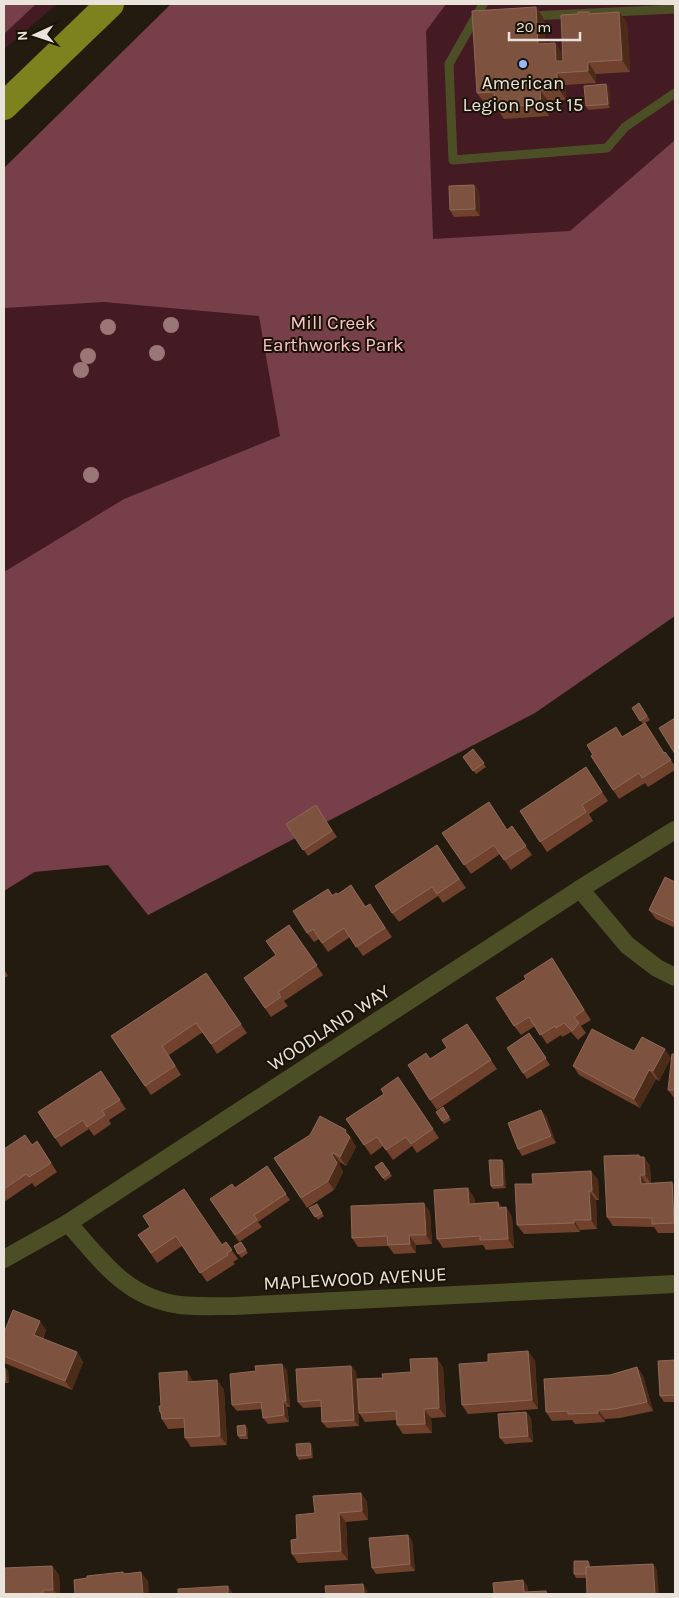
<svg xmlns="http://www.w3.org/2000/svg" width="679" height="1598" viewBox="0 0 679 1598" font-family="Karla,sans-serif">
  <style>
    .green { fill: #451b23 }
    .forest { fill: #773f49 }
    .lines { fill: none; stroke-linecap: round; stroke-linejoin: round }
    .lane { stroke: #4c4f25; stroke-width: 9 }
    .street { stroke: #4c4f25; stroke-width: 18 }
    .primary { stroke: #7d811e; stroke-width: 28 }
    .tree { fill: #9a7776 }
    .wall { fill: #70412d }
    .shaded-wall { fill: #4c2b19 }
    .building { fill: #7d5340; stroke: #8e6958 }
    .poi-dot { fill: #98b5fd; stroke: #191206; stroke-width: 2 }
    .labels { text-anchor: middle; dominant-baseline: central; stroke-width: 4; stroke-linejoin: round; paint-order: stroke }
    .poi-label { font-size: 19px; fill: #e9e3db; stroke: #191206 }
    .park-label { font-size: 19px; fill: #fbc3ca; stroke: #191206 }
    .street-label { font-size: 19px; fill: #e9e3db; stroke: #191206 }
  </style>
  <rect width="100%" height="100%" fill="#231b0f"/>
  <g class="green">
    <path d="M 4,4 L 57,4 L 4,49 Z"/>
    <path d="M 171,4 L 675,4 L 675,495 L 4,891 L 4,168 Z"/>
  </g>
  <g class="forest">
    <path d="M 4,4 L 36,4 L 4,34 Z"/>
    <path d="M 171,4 L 446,4 L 426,31 L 433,239 L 570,231 L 675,140 L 675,616 L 535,713 L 148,915 L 108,865 L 34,872 L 4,891 L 4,572 L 124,499 L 280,436 L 259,316 L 104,302 L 4,308 L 4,168 Z"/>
  </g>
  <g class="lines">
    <g class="lane">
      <path d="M 483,4 L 449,64 L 453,160 L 607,148 L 625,127 L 675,93"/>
      <path d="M 531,16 L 675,9"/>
    </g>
    <g class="street">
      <path d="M 580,889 L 627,945 L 657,968 L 675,977"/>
      <path d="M 68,1223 C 102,1261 126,1298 180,1305 C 198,1307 216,1306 234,1306 L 675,1284"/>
      <path d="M 4,1259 L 68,1223 L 580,889 L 675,830"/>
    </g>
    <path class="primary" d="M 4,106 L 110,4"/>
  </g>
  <g class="tree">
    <circle cx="171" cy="325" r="8"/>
    <circle cx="108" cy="327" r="8"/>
    <circle cx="157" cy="353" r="8"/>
    <circle cx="88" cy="356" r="8"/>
    <circle cx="81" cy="370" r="8"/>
    <circle cx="91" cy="475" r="8"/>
  </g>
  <g class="wall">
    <path d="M 536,7 L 544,19 L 545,44 L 555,43 L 563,55 L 619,12 L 627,23 L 630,72 L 596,74 L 596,83 L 565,85 L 566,100 L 548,101 L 549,116 L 504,119 L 496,107 L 495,104 L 486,105 L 477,93 Z"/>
    <path d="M 609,87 L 610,108 L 588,110 L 586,106 Z"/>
    <path d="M 474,185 L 479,191 L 480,216 L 454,217 L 450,210 Z"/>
    <path d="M 639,703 L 650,720 L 643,724 L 632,708 Z"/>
    <path d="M 645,723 L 664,753 L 665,752 L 675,766 L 675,770 L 648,787 L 645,783 L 619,799 L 613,790 L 623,737 Z"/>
    <path d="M 473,749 L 486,767 L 476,774 L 463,757 Z"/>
    <path d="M 586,767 L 608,801 L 589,814 L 593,821 L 547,852 L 520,811 Z"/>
    <path d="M 316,805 L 337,837 L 308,856 L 286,824 Z"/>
    <path d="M 512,826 L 532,855 L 511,870 L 500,854 L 471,874 L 442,833 L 508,830 Z"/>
    <path d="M 437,845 L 466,888 L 443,903 L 438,896 L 399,922 L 392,913 Z"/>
    <path d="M 675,882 L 675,928 L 656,919 L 649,910 Z"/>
    <path d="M 328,889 L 333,895 L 338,894 L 358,895 L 366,907 L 376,913 L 392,937 L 363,956 L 350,937 L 328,952 L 319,939 L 314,942 L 307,933 Z"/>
    <path d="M 289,925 L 323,975 L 284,1001 L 288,1006 L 271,1017 L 244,978 L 276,955 Z"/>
    <path d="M 552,958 L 591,1020 L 581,1026 L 586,1033 L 578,1040 L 571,1032 L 562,1037 L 561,1035 L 547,1044 L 535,1026 L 521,1035 L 514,1026 L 526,979 Z"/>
    <path d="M 4,969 L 8,976 L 4,978 Z"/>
    <path d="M 206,973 L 247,1033 L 217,1054 L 203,1032 L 169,1055 L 181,1075 L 151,1095 L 111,1036 Z"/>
    <path d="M 473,1033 L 497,1069 L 437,1110 L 430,1100 L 430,1059 Z"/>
    <path d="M 529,1033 L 550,1065 L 527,1079 L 523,1073 Z"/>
    <path d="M 634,1051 L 671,1058 L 659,1081 L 656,1079 L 640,1108 L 579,1075 L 573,1066 Z"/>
    <path d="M 675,1054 L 675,1099 L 668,1090 Z"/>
    <path d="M 398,1077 L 439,1138 L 417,1153 L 412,1146 L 393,1160 L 383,1146 L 371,1155 L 346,1119 L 384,1094 Z"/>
    <path d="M 107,1081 L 126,1109 L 109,1120 L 111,1124 L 94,1136 L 89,1129 L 61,1147 L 55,1138 Z"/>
    <path d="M 443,1107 L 451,1120 L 444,1124 L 436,1112 Z"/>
    <path d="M 546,1116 L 556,1143 L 522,1156 L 518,1149 Z"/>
    <path d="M 352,1139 L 352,1140 L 356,1147 L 346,1166 L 340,1162 L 339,1164 L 343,1172 L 334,1190 L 307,1208 L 274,1158 Z"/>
    <path d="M 37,1141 L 57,1172 L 35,1187 L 32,1183 L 4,1202 L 4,1149 L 32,1145 Z"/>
    <path d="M 639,1155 L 641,1157 L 644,1157 L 650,1166 L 651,1183 L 672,1182 L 675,1187 L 675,1233 L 658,1233 L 654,1227 L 613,1226 L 607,1217 Z"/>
    <path d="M 502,1160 L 504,1163 L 506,1188 L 493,1189 L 491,1186 Z"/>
    <path d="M 382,1162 L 392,1176 L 385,1181 L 375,1167 Z"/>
    <path d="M 267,1166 L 290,1200 L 258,1222 L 262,1227 L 239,1242 L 210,1199 L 235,1188 Z"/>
    <path d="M 591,1171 L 598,1180 L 599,1200 L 596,1200 L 597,1229 L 580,1230 L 580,1232 L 524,1234 L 517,1225 L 533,1184 Z"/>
    <path d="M 474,1197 L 475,1203 L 498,1202 L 503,1208 L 506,1207 L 512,1217 L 514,1248 L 486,1250 L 483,1245 L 443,1248 L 437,1239 Z"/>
    <path d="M 319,1207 L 324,1216 L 318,1220 L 309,1208 Z"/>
    <path d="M 430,1212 L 432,1244 L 416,1245 L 416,1253 L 394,1254 L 388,1246 L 358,1247 L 352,1238 Z"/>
    <path d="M 150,1227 L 222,1245 L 226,1242 L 238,1259 L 233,1262 L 235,1264 L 207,1282 L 182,1246 L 157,1263 L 138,1235 Z"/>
    <path d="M 241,1242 L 248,1253 L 241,1258 L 234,1246 Z"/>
    <path d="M 46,1330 L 43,1339 L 77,1352 L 83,1362 L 72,1390 L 4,1363 L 4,1333 Z"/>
    <path d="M 528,1351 L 535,1361 L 538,1409 L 468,1414 L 462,1405 L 488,1362 Z"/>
    <path d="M 675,1360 L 675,1402 L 664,1402 L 660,1396 Z"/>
    <path d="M 351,1366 L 356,1372 L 359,1426 L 327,1428 L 322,1422 L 321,1407 L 303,1408 L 298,1402 Z"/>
    <path d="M 443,1367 L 446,1417 L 431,1418 L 432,1433 L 403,1434 L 397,1425 L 397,1420 L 365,1422 L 359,1413 L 383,1378 L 411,1372 Z"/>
    <path d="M 637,1367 L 643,1376 L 653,1411 L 620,1418 L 605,1419 L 605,1422 L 575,1424 L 572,1420 L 552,1421 L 546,1412 L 610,1375 Z"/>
    <path d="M 4,1368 L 8,1371 L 9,1383 L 4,1383 Z"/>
    <path d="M 287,1370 L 290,1407 L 287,1407 L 289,1422 L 268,1424 L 263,1418 L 262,1409 L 237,1411 L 232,1405 Z"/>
    <path d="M 187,1371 L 193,1382 L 217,1380 L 224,1390 L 227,1445 L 191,1447 L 185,1438 L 184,1428 L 168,1429 L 162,1419 L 161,1415 L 160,1412 L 161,1406 Z"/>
    <path d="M 526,1412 L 531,1418 L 533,1442 L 505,1444 L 500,1438 Z"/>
    <path d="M 248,1429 L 248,1439 L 240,1439 L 238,1436 Z"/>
    <path d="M 310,1443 L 312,1446 L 313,1458 L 299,1460 L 297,1456 Z"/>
    <path d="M 361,1493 L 367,1502 L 368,1520 L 346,1522 L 348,1560 L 298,1563 L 292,1554 L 297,1539 L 315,1513 Z"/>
    <path d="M 408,1535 L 412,1541 L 415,1571 L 376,1574 L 372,1568 Z"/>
    <path d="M 588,1561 L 590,1564 L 590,1567 L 653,1564 L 657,1570 L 587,1578 L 576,1578 L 574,1574 Z"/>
    <path d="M 52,1566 L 59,1575 L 60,1594 L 4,1594 Z"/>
  </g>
  <g class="shaded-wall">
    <path d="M 536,7 L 544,19 L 546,56 L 538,44 Z"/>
    <path d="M 619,12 L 627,23 L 630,72 L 622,60 Z"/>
    <path d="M 555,43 L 563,55 L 564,73 L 556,61 Z"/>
    <path d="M 588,62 L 596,74 L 596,83 L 588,71 Z"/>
    <path d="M 557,73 L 565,85 L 566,100 L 558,88 Z"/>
    <path d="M 606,84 L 609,87 L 610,108 L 608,104 Z"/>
    <path d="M 540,90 L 548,101 L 549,116 L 541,104 Z"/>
    <path d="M 474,185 L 479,191 L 480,216 L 475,209 Z"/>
    <path d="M 552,958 L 558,967 L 591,1020 L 584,1010 Z"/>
    <path d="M 665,1049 L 671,1058 L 659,1081 L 653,1071 Z"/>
    <path d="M 649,1070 L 656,1079 L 640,1108 L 634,1099 Z"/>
    <path d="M 541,1110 L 546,1116 L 556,1143 L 551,1136 Z"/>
    <path d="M 346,1130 L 352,1139 L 352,1140 L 356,1147 L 346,1166 L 340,1157 Z"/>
    <path d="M 333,1153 L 340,1162 L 339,1164 L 343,1172 L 334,1190 L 328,1181 L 332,1155 Z"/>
    <path d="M 639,1155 L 644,1162 L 644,1157 L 650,1166 L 651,1184 L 645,1175 Z"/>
    <path d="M 502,1160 L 504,1163 L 506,1188 L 503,1185 Z"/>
    <path d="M 591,1171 L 598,1180 L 599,1200 L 592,1191 Z"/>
    <path d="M 640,1175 L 647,1184 L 641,1184 Z"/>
    <path d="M 672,1182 L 675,1187 L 675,1224 L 674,1223 Z"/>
    <path d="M 468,1188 L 474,1197 L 475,1213 L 469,1204 Z"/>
    <path d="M 589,1191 L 596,1200 L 597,1229 L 591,1220 Z"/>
    <path d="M 498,1202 L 505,1211 L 499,1208 Z"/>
    <path d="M 424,1203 L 430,1212 L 432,1244 L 426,1235 Z"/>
    <path d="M 506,1207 L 512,1217 L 514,1248 L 508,1239 Z"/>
    <path d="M 574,1220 L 580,1230 L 580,1232 L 574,1223 Z"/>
    <path d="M 409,1235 L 416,1245 L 416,1253 L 410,1244 Z"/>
    <path d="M 40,1321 L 46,1330 L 40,1344 L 34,1335 Z"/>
    <path d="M 528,1351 L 535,1361 L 538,1409 L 532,1400 Z"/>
    <path d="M 77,1352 L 83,1362 L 72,1390 L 65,1381 Z"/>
    <path d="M 437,1358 L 443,1367 L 446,1417 L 439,1408 Z"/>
    <path d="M 282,1364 L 287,1370 L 290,1407 L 286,1401 Z"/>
    <path d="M 351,1366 L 356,1372 L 359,1426 L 354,1420 Z"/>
    <path d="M 637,1367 L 643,1376 L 653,1411 L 647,1402 Z"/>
    <path d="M 5,1368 L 8,1371 L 9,1383 L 6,1380 Z"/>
    <path d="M 187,1371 L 193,1381 L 194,1391 L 187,1382 Z"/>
    <path d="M 217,1380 L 224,1390 L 227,1445 L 220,1436 Z"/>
    <path d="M 283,1401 L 287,1407 L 289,1422 L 284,1415 Z"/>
    <path d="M 424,1409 L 431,1418 L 432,1433 L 425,1424 Z"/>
    <path d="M 598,1410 L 605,1419 L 605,1422 L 598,1413 Z"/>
    <path d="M 526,1412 L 531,1418 L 533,1442 L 528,1436 Z"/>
    <path d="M 245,1425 L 248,1429 L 248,1439 L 246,1435 Z"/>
    <path d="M 310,1443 L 312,1446 L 313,1458 L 311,1455 Z"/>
    <path d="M 361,1493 L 367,1502 L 368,1520 L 362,1511 Z"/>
    <path d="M 339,1513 L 346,1522 L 348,1560 L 341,1551 Z"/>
    <path d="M 408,1535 L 412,1541 L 415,1571 L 410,1564 Z"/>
    <path d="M 653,1564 L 657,1570 L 659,1594 L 655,1594 Z"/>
    <path d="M 52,1566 L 59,1575 L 60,1594 L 57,1594 L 53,1590 Z"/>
    <path d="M 141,1572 L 148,1581 L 149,1594 L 143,1594 Z"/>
    <path d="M 523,1580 L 528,1587 L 528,1594 L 524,1592 Z"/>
    <path d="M 363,1584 L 367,1590 L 368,1594 L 364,1594 Z"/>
    <path d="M 228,1586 L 232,1592 L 232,1594 L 228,1594 Z"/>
  </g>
  <g class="building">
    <path d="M 536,7 L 538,44 L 555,43 L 556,61 L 563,61 L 561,15 L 578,14 L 578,12 L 589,12 L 589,14 L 619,12 L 622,60 L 588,62 L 588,71 L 557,73 L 558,88 L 540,90 L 541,104 L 496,107 L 494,92 L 477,93 L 472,11 Z"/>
    <path d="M 606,84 L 608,104 L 586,106 L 584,86 Z"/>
    <path d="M 474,185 L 475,209 L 450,210 L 449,186 Z"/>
    <path d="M 639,703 L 647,716 L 640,721 L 632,708 Z"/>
    <path d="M 675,718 L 675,754 L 659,728 Z"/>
    <path d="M 645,723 L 664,753 L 665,752 L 671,760 L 642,778 L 639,773 L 613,790 L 591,756 L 593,755 L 587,745 L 616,727 L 622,737 Z"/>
    <path d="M 473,749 L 484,763 L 473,771 L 463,757 Z"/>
    <path d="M 586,767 L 602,792 L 582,805 L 586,812 L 540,842 L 520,811 Z"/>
    <path d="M 489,802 L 507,830 L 512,826 L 526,846 L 504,860 L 494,845 L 464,865 L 442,833 Z"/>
    <path d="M 316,805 L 332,831 L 303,850 L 286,824 Z"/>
    <path d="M 437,845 L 459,879 L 437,894 L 432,887 L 392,913 L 375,886 Z"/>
    <path d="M 665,877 L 675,882 L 675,922 L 649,910 Z"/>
    <path d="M 351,885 L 365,907 L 370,904 L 385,928 L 356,947 L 344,928 L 322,943 L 313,929 L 307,933 L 293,911 L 328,889 L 332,896 L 336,893 L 338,894 Z"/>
    <path d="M 289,925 L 317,965 L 278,992 L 281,997 L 265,1008 L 244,978 L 276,955 L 266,941 Z"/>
    <path d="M 552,958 L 584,1010 L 574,1017 L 579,1023 L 572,1031 L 564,1023 L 556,1028 L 555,1026 L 540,1035 L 529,1017 L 514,1026 L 496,998 L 526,979 L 524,976 Z"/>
    <path d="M 206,973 L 241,1024 L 211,1044 L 196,1023 L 162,1046 L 175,1066 L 145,1086 L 111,1036 Z"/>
    <path d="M 467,1024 L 491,1060 L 430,1100 L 408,1065 L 426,1053 L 430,1059 L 447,1048 L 442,1040 Z"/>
    <path d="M 592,1029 L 634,1051 L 642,1037 L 665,1049 L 653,1071 L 649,1070 L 634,1099 L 573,1066 Z"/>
    <path d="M 529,1033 L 546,1058 L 523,1073 L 507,1048 Z"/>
    <path d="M 672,1054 L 675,1054 L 675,1090 L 668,1090 Z"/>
    <path d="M 101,1071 L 120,1100 L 102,1111 L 105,1115 L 87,1127 L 83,1120 L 55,1138 L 38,1112 Z"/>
    <path d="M 398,1077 L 433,1129 L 411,1144 L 406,1137 L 386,1150 L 377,1137 L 364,1145 L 346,1119 L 384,1094 L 381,1089 Z"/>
    <path d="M 443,1107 L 449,1117 L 442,1121 L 436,1112 Z"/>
    <path d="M 541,1110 L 551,1136 L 518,1149 L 508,1123 Z"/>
    <path d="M 320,1116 L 346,1130 L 345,1132 L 350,1137 L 340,1157 L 333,1153 L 332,1155 L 337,1163 L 328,1181 L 301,1198 L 274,1158 L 310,1135 Z"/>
    <path d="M 25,1135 L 32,1145 L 37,1141 L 51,1163 L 29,1177 L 26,1174 L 4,1189 L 4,1149 Z"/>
    <path d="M 639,1155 L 639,1157 L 644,1157 L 645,1175 L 640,1175 L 641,1184 L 672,1182 L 674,1223 L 652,1224 L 652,1218 L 607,1217 L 604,1156 Z"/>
    <path d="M 489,1160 L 502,1160 L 503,1185 L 491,1186 Z"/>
    <path d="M 382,1162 L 390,1173 L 383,1178 L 375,1167 Z"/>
    <path d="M 267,1166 L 286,1194 L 254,1215 L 257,1220 L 235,1235 L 210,1199 L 232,1184 L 235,1188 Z"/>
    <path d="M 591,1171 L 592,1191 L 589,1191 L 591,1220 L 574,1220 L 574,1223 L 517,1225 L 515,1184 L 533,1184 L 532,1174 Z"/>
    <path d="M 468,1188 L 469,1204 L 498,1202 L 499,1208 L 506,1207 L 508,1239 L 480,1240 L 480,1236 L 437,1239 L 434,1190 Z"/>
    <path d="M 184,1189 L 222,1245 L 226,1242 L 232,1250 L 227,1253 L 228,1255 L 200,1273 L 176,1236 L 151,1253 L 138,1235 L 150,1227 L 143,1216 Z"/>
    <path d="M 424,1203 L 426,1235 L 409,1235 L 410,1244 L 388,1245 L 387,1236 L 352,1238 L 351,1206 Z"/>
    <path d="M 317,1204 L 322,1213 L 315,1217 L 309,1208 Z"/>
    <path d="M 241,1242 L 246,1250 L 238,1254 L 234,1246 Z"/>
    <path d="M 13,1310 L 40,1321 L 34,1335 L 77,1352 L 65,1381 L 4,1356 L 4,1333 Z"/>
    <path d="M 528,1351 L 532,1400 L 462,1405 L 459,1364 L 488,1362 L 488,1354 Z"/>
    <path d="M 437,1358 L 439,1408 L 424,1409 L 425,1424 L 397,1425 L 396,1411 L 359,1413 L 357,1379 L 383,1378 L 382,1374 L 411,1372 L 410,1359 Z"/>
    <path d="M 675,1360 L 675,1395 L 660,1396 L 658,1361 Z"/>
    <path d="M 282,1364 L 286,1401 L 283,1401 L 284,1415 L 263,1418 L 261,1402 L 232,1405 L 230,1374 L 256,1371 L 255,1366 Z"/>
    <path d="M 351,1366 L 354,1420 L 322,1422 L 321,1400 L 298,1402 L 296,1369 Z"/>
    <path d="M 637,1367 L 647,1402 L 614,1409 L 598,1410 L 598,1413 L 568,1414 L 568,1411 L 546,1412 L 544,1379 L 610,1375 Z"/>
    <path d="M 4,1368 L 5,1368 L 6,1380 L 4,1380 Z"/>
    <path d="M 187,1371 L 187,1382 L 217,1380 L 220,1436 L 185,1438 L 184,1418 L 162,1419 L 161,1412 L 160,1412 L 159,1406 L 161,1406 L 159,1373 Z"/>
    <path d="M 526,1412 L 528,1436 L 500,1438 L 498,1414 Z"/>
    <path d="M 245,1425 L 246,1435 L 238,1436 L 237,1426 Z"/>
    <path d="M 310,1443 L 311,1455 L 297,1456 L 296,1444 Z"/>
    <path d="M 361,1493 L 362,1511 L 339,1513 L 341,1551 L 292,1554 L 291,1540 L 297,1539 L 296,1515 L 315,1513 L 313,1496 Z"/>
    <path d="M 408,1535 L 410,1564 L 372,1568 L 369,1538 Z"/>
    <path d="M 574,1561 L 588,1561 L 588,1567 L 586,1567 L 586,1574 L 574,1574 Z"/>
    <path d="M 653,1564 L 655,1594 L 587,1594 L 586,1567 Z"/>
    <path d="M 52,1566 L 53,1590 L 43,1590 L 43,1593 L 4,1594 L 4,1568 Z"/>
    <path d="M 123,1572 L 124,1574 L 141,1572 L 143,1594 L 75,1594 L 74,1580 L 87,1578 L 87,1576 Z"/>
    <path d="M 523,1580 L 524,1592 L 546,1591 L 547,1594 L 494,1594 L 493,1583 Z"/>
    <path d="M 363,1584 L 364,1594 L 326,1594 L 325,1586 Z"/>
    <path d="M 228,1586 L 228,1594 L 178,1594 L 178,1589 Z"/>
  </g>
  <circle class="poi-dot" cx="523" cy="64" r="5"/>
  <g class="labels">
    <g class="poi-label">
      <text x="523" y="83">American<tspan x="523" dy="22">Legion Post 15</tspan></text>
    </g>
    <g class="park-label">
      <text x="333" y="323">Mill Creek<tspan x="333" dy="22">Earthworks Park</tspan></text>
    </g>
    <g class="street-label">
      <text transform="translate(329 1028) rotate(-33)">WOODLAND WAY</text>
      <text transform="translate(355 1279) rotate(-3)">MAPLEWOOD AVENUE</text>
    </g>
  </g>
  <rect width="679" height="1598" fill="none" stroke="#e9e3db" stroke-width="10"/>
  <g transform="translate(35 35) rotate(267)" stroke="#191206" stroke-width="4" paint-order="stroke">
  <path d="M0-4L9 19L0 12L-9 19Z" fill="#e9e3db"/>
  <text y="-8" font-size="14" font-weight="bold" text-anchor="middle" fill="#e9e3db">N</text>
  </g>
  <path d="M509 32v8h71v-8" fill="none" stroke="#e9e3db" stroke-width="2.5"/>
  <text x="516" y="32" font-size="15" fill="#e9e3db" stroke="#191206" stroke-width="4" paint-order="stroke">20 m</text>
</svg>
